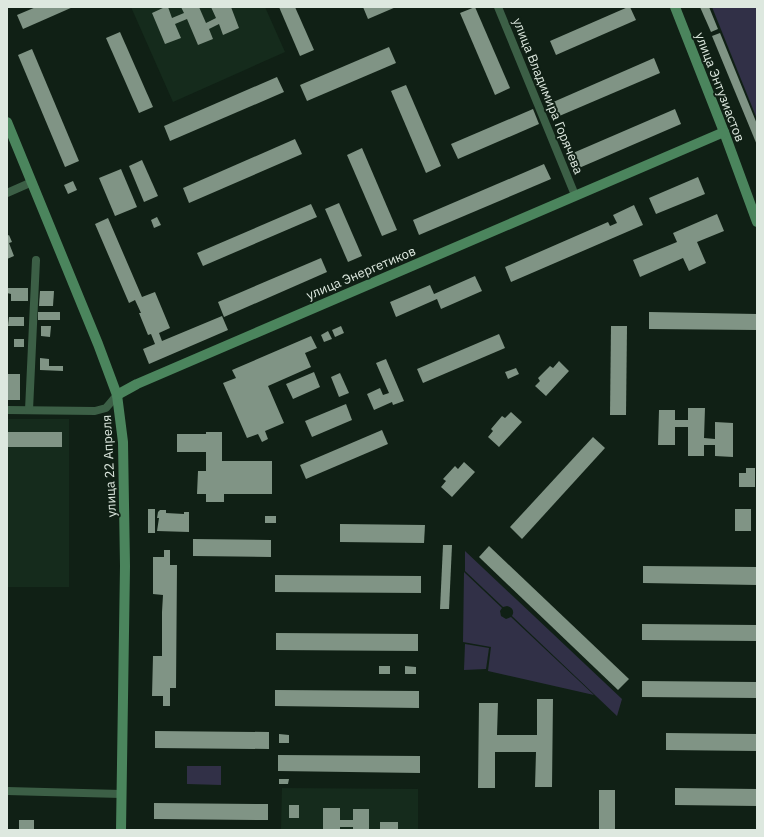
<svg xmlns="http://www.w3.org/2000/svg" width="764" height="837" viewBox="0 0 764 837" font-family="'IBM Plex Sans',sans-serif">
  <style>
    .built { fill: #152b1c }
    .green { fill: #313047 }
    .building { fill: #809485 }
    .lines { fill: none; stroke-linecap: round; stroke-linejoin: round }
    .minor { stroke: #3c5f46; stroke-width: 8 }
    .secondary { stroke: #4b855d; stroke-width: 10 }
    .labels { text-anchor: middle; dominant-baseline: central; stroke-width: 4; stroke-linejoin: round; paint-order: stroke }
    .street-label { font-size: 13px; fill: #dde8df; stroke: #102015 }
  </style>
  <rect width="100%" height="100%" fill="#102015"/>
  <g class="built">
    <path d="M 131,7 L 265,7 L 285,52 L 173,102 Z"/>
    <rect x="7" y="419" width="62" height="168"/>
    <path d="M 282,788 L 418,789 L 418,830 L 281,830 Z"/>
  </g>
  <g class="green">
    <path d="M 712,7 L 757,7 L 757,119 Z"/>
    <path d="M 465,551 L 622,699 L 617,716 L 512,616 C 515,611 512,607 507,606 L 503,607 L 465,571 Z"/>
    <path d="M 464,572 L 502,608 L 500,611 L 501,616 L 506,619 L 511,617 L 594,695 L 488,671 L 491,647 L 463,642 Z"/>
    <path d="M 465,644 L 489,648 L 486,669 L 464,670 Z"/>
    <path d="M 187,766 L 221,766 L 221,785 L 187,784 Z"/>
  </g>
  <g class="building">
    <path d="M 36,7 L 73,7 L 23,29 L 17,15 Z"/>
    <path d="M 165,7 L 168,7 L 172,18 L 184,13 L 181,7 L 199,7 L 206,23 L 216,18 L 211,7 L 231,7 L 239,28 L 223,35 L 219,24 L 209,29 L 213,39 L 198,45 L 187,19 L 175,24 L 181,38 L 165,44 L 152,13 Z"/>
    <path d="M 279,7 L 295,7 L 314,50 L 300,56 Z"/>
    <path d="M 363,7 L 396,7 L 368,19 Z"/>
    <path d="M 475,7 L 510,88 L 495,95 L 460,13 Z"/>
    <path d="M 628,7 L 630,7 L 636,20 L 556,55 L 550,41 Z"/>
    <path d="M 700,7 L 709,7 L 718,29 L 711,32 Z"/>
    <path d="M 120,32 L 153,107 L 139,113 L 106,38 Z"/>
    <path d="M 720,33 L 757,124 L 757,145 L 712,36 Z"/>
    <path d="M 389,47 L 396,63 L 307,101 L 300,85 Z"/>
    <path d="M 32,49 L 79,161 L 65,167 L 18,55 Z"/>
    <path d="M 654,58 L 660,73 L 557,117 L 551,103 Z"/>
    <path d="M 277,77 L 284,92 L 170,141 L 164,126 Z"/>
    <path d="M 406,85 L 441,166 L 426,173 L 391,91 Z"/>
    <path d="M 533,109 L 539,124 L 458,159 L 451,144 Z"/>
    <path d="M 675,109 L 681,124 L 579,168 L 573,153 Z"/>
    <path d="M 295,139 L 302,154 L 189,203 L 183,188 Z"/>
    <path d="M 362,148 L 397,230 L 382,236 L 347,155 Z"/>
    <path d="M 142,160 L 158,196 L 144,202 L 129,166 Z"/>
    <path d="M 544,164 L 551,179 L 419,235 L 413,220 Z"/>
    <path d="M 121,169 L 137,207 L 115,216 L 99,178 Z"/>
    <path d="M 698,177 L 705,194 L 656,214 L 649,198 Z"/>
    <path d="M 73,181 L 77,190 L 68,194 L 64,185 Z"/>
    <path d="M 339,203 L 362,256 L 348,262 L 325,209 Z"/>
    <path d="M 311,204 L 317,217 L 203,266 L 197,253 Z"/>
    <path d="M 634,205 L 643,225 L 511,282 L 505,267 L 608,222 L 610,226 L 617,223 L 613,215 Z"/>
    <path d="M 717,214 L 724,231 L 697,242 L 706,263 L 689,271 L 683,258 L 640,277 L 633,260 L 677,242 L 673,233 Z"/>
    <path d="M 157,217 L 161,225 L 154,228 L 151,220 Z"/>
    <path d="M 108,218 L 142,297 L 155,292 L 170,328 L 159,333 L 162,341 L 222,316 L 228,330 L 149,364 L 143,349 L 155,344 L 151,334 L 148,335 L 139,313 L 141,313 L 135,300 L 129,303 L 95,224 Z"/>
    <path d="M 9,235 L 12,242 L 9,243 L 14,256 L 7,259 L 7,236 Z"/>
    <path d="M 321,258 L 327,272 L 224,317 L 218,302 Z"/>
    <path d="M 475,276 L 482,291 L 441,309 L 437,299 L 396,317 L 390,302 L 430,285 L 434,294 Z"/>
    <path d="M 7,288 L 28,288 L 28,301 L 11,301 L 11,294 L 7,293 Z"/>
    <path d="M 40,291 L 54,291 L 53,306 L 39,306 Z"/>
    <rect x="38" y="312" width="22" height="8"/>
    <path d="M 649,312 L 757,314 L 757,330 L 649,329 Z"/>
    <path d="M 9,317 L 24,317 L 24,326 L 8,326 Z"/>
    <path d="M 41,326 L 51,326 L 50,337 L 41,336 Z"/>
    <path d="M 341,326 L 344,333 L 335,337 L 332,330 Z"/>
    <path d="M 611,326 L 627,326 L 626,415 L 610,415 Z"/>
    <path d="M 328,331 L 332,339 L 324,342 L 321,335 Z"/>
    <path d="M 499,334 L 505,348 L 423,383 L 417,369 Z"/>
    <path d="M 311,336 L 317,348 L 305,353 L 311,367 L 268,386 L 284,423 L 265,431 L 268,439 L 262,442 L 258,434 L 247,438 L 223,383 L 236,378 L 232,370 Z"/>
    <rect x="14" y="339" width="10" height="8"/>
    <path d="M 40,358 L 49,359 L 49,366 L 63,366 L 63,371 L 40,370 Z"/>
    <path d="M 386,359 L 404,401 L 393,405 L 392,402 L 374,410 L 367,394 L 380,388 L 383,395 L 389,393 L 376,363 Z"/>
    <path d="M 559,361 L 569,371 L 546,396 L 535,386 L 540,381 L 538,378 L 550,366 L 553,368 Z"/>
    <path d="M 516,368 L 519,374 L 508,379 L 505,372 Z"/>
    <path d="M 314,372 L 320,387 L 293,399 L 286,384 Z"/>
    <path d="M 340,373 L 349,393 L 339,397 L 331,377 Z"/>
    <rect x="7" y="374" width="13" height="26"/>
    <path d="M 346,404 L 352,420 L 312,437 L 305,421 Z"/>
    <path d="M 688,408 L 705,408 L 704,438 L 715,439 L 715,422 L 733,423 L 733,457 L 715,456 L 715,445 L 704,445 L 704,456 L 688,456 L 688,427 L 675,427 L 675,445 L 658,445 L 659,410 L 675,410 L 675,420 L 688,420 Z"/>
    <path d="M 511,412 L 522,422 L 499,447 L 488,437 L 493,431 L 491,429 L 502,416 L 505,418 Z"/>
    <path d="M 382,430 L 388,444 L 306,479 L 300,465 Z"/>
    <rect x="7" y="432" width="55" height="15"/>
    <path d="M 206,432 L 222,432 L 222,461 L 272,461 L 272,494 L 224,494 L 224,502 L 206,502 L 206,494 L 197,494 L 198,471 L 206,471 L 206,452 L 177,452 L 177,434 L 206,434 Z"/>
    <path d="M 593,437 L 605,448 L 522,539 L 510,527 Z"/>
    <path d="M 464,462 L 475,472 L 452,497 L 441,487 L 446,481 L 443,479 L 455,466 L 458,469 Z"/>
    <path d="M 746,468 L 755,468 L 755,487 L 739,487 L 739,473 L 746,473 Z"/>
    <rect x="148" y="509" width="7" height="24"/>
    <rect x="735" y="509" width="16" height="22"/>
    <path d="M 160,510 L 166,510 L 166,513 L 184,514 L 184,512 L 189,512 L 189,532 L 157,531 L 159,518 L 157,518 L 158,512 Z"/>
    <rect x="265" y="516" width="11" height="7"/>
    <path d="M 340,524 L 425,525 L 424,543 L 340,542 Z"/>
    <path d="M 193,539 L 271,540 L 271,557 L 193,556 Z"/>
    <path d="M 443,545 L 452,545 L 449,609 L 440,609 Z"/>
    <path d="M 489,546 L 629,679 L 618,690 L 479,557 Z"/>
    <path d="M 164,550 L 170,550 L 170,565 L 177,565 L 176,688 L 170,688 L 170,706 L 163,706 L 163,696 L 152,696 L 153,656 L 162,656 L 162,612 L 163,595 L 153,594 L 153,557 L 164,557 Z"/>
    <path d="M 643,566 L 757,567 L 757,585 L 643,583 Z"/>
    <path d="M 275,575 L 421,576 L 421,593 L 275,592 Z"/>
    <path d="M 642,624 L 757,625 L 757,641 L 642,640 Z"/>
    <path d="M 276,633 L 418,634 L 418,651 L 276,650 Z"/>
    <rect x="379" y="666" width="11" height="8"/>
    <path d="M 405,666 L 416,667 L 416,674 L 405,674 Z"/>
    <path d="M 642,681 L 757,682 L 757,698 L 642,697 Z"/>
    <path d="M 275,690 L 419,691 L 419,708 L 275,706 Z"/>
    <path d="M 537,699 L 553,699 L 552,787 L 535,787 L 536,752 L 495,752 L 495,788 L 478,788 L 479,703 L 498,703 L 497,735 L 537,735 Z"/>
    <path d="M 155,731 L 269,732 L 269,749 L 155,748 Z"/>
    <path d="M 666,733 L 757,734 L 757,751 L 666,750 Z"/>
    <path d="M 279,734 L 289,735 L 289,743 L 279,743 Z"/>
    <path d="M 278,755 L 420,756 L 420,773 L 278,771 Z"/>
    <path d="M 279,779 L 289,779 L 288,784 L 279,784 Z"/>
    <path d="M 675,788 L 757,789 L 757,806 L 675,805 Z"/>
    <rect x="599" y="790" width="16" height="40"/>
    <path d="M 154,803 L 268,804 L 268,820 L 154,819 Z"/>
    <rect x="289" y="805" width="10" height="13"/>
    <path d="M 323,808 L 340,808 L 340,820 L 353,820 L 353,809 L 369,809 L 369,830 L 353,830 L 353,827 L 340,827 L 340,830 L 323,830 Z"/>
    <rect x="19" y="820" width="15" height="10"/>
    <rect x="380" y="822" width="18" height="8"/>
  </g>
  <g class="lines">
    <g class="minor">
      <path d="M 498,7 L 575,195"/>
      <path d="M 7,193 L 32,182"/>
      <path d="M 7,410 L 95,411 L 106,408 L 117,395"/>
      <path d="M 29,410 L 36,260"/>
      <path d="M 7,791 L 121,794"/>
    </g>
    <g class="secondary">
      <path d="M 675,7 L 724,132 L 757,222"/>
      <path d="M 7,122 L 98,344 L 117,395 L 123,442 L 125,566 L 121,830"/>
      <path d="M 117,395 L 137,384 L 724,132"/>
    </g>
  </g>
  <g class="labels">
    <g class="street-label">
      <text transform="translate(720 87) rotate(69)">улица Энтузиастов</text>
      <text transform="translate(548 96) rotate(68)">улица Владимира Горячева</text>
      <text transform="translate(361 273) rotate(-23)">улица Энергетиков</text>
      <text transform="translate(109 466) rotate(-93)">улица 22 Апреля</text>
    </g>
  </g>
  <rect width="764" height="837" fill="none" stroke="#dde8df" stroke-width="16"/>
</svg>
